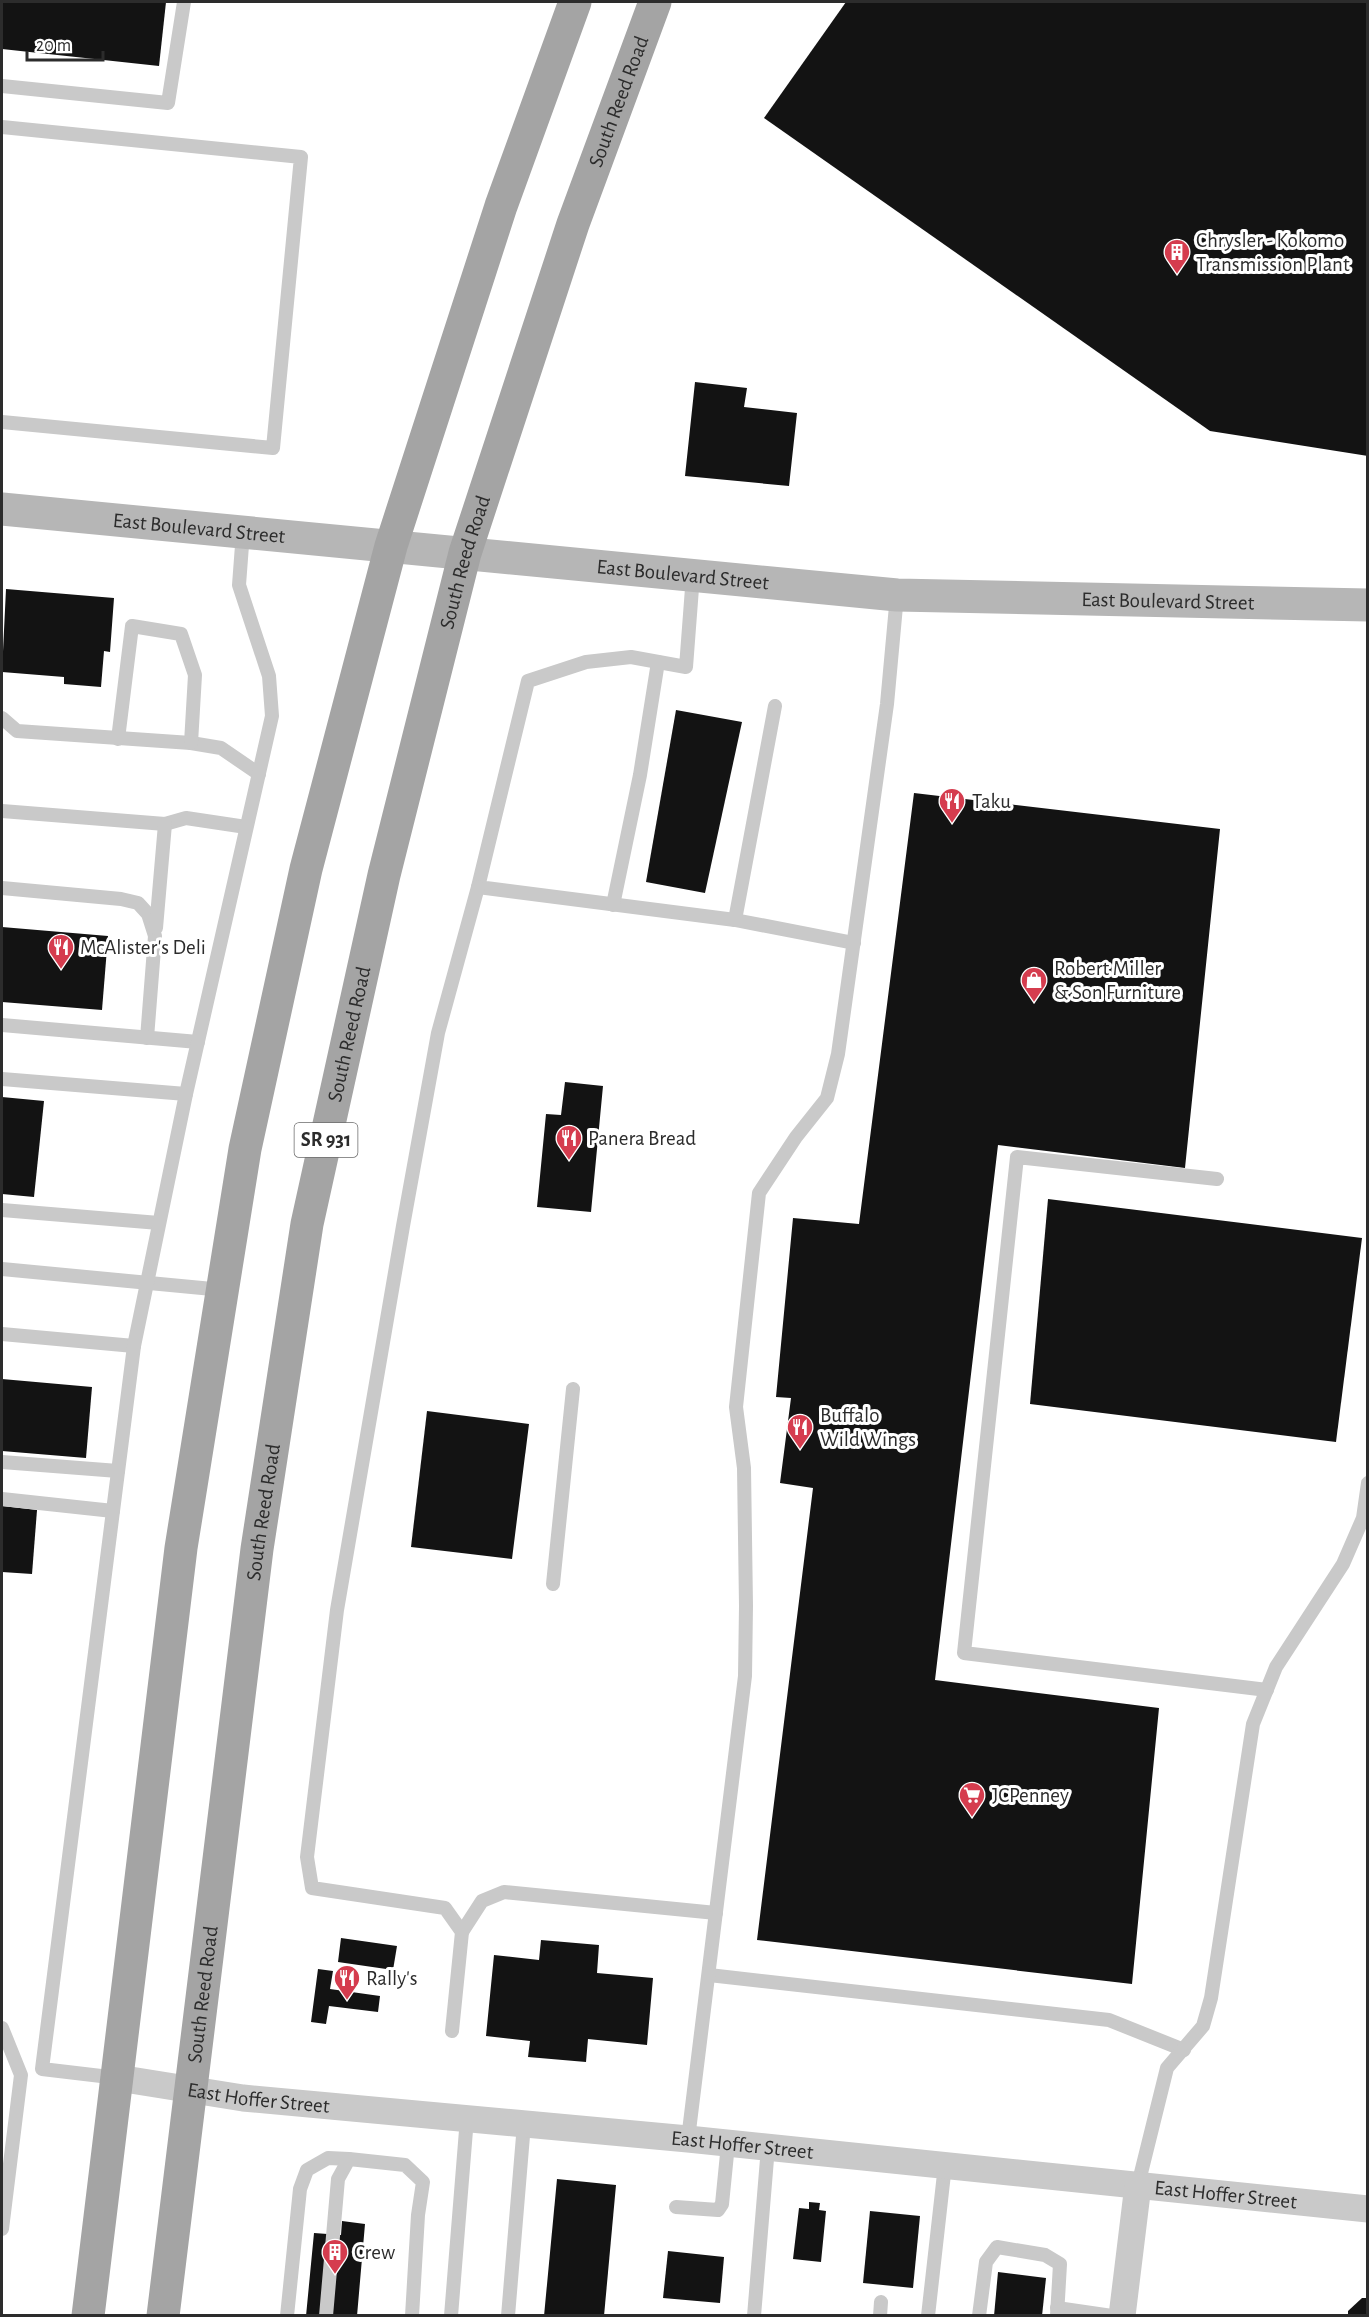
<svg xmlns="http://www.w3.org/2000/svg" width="1369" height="2317" viewBox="0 0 1369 2317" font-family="'Alegreya Sans',sans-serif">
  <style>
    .building { fill: #131313 }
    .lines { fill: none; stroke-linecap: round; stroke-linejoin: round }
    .lane { stroke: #c9c9c9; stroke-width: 14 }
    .street { stroke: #c9c9c9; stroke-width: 27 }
    .secondary { stroke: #b6b6b6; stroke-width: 33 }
    .primary { stroke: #a4a4a4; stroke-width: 33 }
    .labels { text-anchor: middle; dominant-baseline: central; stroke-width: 6; stroke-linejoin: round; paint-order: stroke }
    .shield { fill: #fff; stroke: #6b6b6b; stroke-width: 1.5 }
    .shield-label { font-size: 20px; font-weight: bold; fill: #2c2c2c }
    .street-label { font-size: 21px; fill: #2c2c2c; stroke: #fff }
    .poi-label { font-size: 21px; fill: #2c2c2c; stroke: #fff; text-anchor: start }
  </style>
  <rect width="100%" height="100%" fill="#fff"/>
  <g class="building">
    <path d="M 2,2 L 166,2 L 159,66 L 2,49 Z"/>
    <path d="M 846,2 L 1368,2 L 1368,456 L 1210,431 L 764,118 Z"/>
    <path d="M 695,382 L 747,388 L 744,407 L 797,413 L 789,486 L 685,476 Z"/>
    <path d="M 6,589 L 114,598 L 110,652 L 104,651 L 101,687 L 64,684 L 64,677 L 2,672 Z"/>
    <path d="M 676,710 L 742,722 L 705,893 L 646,882 Z"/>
    <path d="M 914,793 L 1220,829 L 1185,1168 L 998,1145 L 935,1680 L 1159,1708 L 1132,1984 L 757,1940 L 813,1488 L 780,1483 L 791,1398 L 776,1397 L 793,1218 L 859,1224 Z"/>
    <path d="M 2,927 L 108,936 L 102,1010 L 2,1002 Z"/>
    <path d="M 565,1082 L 603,1086 L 591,1212 L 537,1207 L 546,1114 L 561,1115 Z"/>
    <path d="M 2,1097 L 44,1101 L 34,1197 L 2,1194 Z"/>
    <path d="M 1048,1199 L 1362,1238 L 1336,1442 L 1030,1404 Z"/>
    <path d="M 2,1379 L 92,1387 L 86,1458 L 2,1451 Z"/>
    <path d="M 427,1411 L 529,1424 L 512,1559 L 411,1547 Z"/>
    <path d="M 2,1506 L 37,1510 L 32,1574 L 2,1572 Z"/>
    <path d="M 341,1938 L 397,1946 L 393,1970 L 338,1962 Z"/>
    <path d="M 541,1940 L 599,1945 L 597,1973 L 653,1978 L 647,2045 L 588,2039 L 586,2062 L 528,2057 L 530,2041 L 486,2036 L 494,1955 L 539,1960 Z"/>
    <path d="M 318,1969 L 333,1971 L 330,1989 L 380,1996 L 378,2012 L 329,2006 L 326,2024 L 311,2022 Z"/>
    <path d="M 557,2179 L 616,2185 L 604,2316 L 544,2316 Z"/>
    <path d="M 809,2202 L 820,2203 L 819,2210 L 826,2211 L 821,2262 L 793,2259 L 799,2208 L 809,2209 Z"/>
    <path d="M 870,2211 L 920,2216 L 913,2288 L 863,2283 Z"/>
    <path d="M 342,2221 L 365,2224 L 357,2316 L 306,2316 L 314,2233 L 341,2235 Z"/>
    <path d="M 668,2251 L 724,2257 L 720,2303 L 663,2298 Z"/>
    <path d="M 998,2272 L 1046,2278 L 1042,2316 L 994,2316 Z"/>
    <path d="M 1362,2298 L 1368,2298 L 1368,2316 L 1348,2316 L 1348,2311 Z"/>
  </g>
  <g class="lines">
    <g class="lane">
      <path d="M 2,86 L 168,103 L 184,2"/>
      <path d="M 2,127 L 301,157 L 273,448 L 2,422"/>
      <path d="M 693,575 L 686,667 L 631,657 L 586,662 L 528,681 L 478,887 L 735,920 L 854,943"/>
      <path d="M 2,718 L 17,731 L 191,743 L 221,748 L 259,774"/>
      <path d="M 118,739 L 132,626 L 181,634 L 195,675 L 191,743"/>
      <path d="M 2,811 L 165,824 L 186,818 L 246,827"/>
      <path d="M 2,888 L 121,899 L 138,903 L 148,914 L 155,936 L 147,1038"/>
      <path d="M 613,905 L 640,775 L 658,662"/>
      <path d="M 735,920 L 775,706"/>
      <path d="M 156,928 L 165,824"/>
      <path d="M 2,1025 L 198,1042"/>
      <path d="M 2,1079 L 186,1094"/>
      <path d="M 1217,1179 L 1017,1157 L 964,1653 L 1267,1690"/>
      <path d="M 2,1210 L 159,1223"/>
      <path d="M 2,1269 L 223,1290"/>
      <path d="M 2,1334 L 134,1346"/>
      <path d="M 2,1462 L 118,1471"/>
      <path d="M 2,1499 L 113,1511"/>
      <path d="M 553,1584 L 573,1389"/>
      <path d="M 462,1932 L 482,1901 L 504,1892 L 716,1913"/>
      <path d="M 709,1975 L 1109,2020 L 1184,2050"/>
      <path d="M 2,2028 L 21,2075 L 2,2229"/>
      <path d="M 452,2031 L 462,1932 L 445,1908 L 312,1888 L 307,1857 L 337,1610 L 403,1226 L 438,1033 L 478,887"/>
      <path d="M 118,2078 L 42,2069 L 134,1346 L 186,1094 L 272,716 L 269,676 L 239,585 L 243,532"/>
      <path d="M 688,2139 L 745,1676 L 746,1606 L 744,1468 L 736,1407 L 759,1193 L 796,1137 L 827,1098 L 838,1054 L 887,704 L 897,595"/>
      <path d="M 1138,2185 L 1167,2068 L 1203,2026 L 1211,1998 L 1253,1724 L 1276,1667 L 1343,1564 L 1363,1518 L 1368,1483"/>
      <path d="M 676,2207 L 718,2210 L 722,2204 L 728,2144"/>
      <path d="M 1057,2308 L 1112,2316"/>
      <path d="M 287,2316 L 300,2189 L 307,2170 L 328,2158 L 349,2159"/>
      <path d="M 326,2316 L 338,2179 L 349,2159 L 405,2165 L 423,2182 L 418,2215 L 412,2316"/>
      <path d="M 451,2316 L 467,2118"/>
      <path d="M 508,2316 L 524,2124"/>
      <path d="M 754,2316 L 768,2147"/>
      <path d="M 880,2316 L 881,2302"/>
      <path d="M 928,2316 L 945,2165"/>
      <path d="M 979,2316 L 986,2262 L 997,2247 L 1045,2255 L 1060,2264 L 1057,2316"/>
    </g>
    <g class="street">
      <path id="s1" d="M 118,2078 L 243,2098 L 688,2139 L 1368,2209"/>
      <path d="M 1122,2316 L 1138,2185"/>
    </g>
    <path class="secondary" id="s2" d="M 2,509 L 897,595 L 1368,605"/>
    <g class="primary">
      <path d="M 88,2316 L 181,1548 L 245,1149 L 306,869 L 391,546 L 501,206 L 575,2"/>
      <path id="s3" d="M 163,2316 L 257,1549 L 307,1224 L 384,875 L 465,553 L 573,224 L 655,2"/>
    </g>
  </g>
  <defs>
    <g id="building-pin" transform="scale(1.35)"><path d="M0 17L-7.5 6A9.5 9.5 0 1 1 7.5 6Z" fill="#d53c4e" stroke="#fff"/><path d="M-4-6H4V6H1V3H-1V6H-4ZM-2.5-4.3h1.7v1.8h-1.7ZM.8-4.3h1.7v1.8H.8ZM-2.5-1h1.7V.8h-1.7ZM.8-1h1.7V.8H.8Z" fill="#fff"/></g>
    <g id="restaurant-pin" transform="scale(1.35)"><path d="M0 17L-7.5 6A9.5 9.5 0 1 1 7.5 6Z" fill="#d53c4e" stroke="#fff"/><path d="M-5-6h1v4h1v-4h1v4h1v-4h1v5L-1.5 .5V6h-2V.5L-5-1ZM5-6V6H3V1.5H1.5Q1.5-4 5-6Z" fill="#fff"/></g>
    <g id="shop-pin" transform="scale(1.35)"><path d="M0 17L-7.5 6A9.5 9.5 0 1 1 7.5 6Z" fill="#d53c4e" stroke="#fff"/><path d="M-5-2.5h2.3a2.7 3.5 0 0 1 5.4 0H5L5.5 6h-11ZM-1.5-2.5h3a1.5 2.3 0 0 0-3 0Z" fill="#fff"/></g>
    <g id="supermarket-pin" transform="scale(1.35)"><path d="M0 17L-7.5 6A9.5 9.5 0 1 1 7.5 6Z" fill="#d53c4e" stroke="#fff"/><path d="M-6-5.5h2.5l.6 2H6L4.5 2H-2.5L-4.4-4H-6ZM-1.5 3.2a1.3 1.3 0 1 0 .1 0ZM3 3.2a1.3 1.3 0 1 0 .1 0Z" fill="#fff"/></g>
  </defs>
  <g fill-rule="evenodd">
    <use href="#building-pin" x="1177" y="252"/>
    <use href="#restaurant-pin" x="952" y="801"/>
    <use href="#restaurant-pin" x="61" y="947"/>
    <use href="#shop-pin" x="1034" y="980"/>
    <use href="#restaurant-pin" x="569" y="1138"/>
    <use href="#restaurant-pin" x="800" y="1427"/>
    <use href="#supermarket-pin" x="972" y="1795"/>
    <use href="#restaurant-pin" x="347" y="1978"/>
    <use href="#building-pin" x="335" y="2252"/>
  </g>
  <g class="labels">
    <rect class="shield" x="294.5" y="1123" width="63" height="34" rx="4.5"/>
    <g class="shield-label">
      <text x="326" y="1140">SR 931</text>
    </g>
    <g class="street-label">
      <text stroke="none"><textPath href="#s3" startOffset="2268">South Reed Road</textPath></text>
      <text stroke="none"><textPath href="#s2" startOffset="198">East Boulevard Street</textPath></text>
      <text stroke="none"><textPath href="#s3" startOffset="1782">South Reed Road</textPath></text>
      <text stroke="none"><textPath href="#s2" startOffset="684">East Boulevard Street</textPath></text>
      <text stroke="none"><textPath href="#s2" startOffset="1170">East Boulevard Street</textPath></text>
      <text stroke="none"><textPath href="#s3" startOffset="1296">South Reed Road</textPath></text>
      <text stroke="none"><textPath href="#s3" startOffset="810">South Reed Road</textPath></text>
      <text stroke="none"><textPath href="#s3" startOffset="324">South Reed Road</textPath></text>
      <text stroke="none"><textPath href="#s1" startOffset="142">East Hoffer Street</textPath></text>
      <text stroke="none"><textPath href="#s1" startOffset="628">East Hoffer Street</textPath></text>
      <text stroke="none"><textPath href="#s1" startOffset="1114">East Hoffer Street</textPath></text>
    </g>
    <g class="poi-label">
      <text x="1196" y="240">Chrysler - Kokomo<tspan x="1196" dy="24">Transmission Plant</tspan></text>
      <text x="972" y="801">Taku</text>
      <text x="80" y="947">McAlister's Deli</text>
      <text x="1054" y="968">Robert Miller<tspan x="1054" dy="24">&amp; Son Furniture</tspan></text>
      <text x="588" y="1138">Panera Bread</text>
      <text x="820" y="1415">Buffalo<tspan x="820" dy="24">Wild Wings</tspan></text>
      <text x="992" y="1795">JCPenney</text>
      <text x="366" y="1978">Rally's</text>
      <text x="354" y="2252">Crew</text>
    </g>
  </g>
  <rect width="1369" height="2317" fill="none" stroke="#2c2c2c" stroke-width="6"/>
  <path d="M27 51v9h76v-9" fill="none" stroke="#2c2c2c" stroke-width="3"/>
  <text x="36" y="51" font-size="18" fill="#2c2c2c" stroke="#ffffff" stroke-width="4.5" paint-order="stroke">20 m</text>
</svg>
